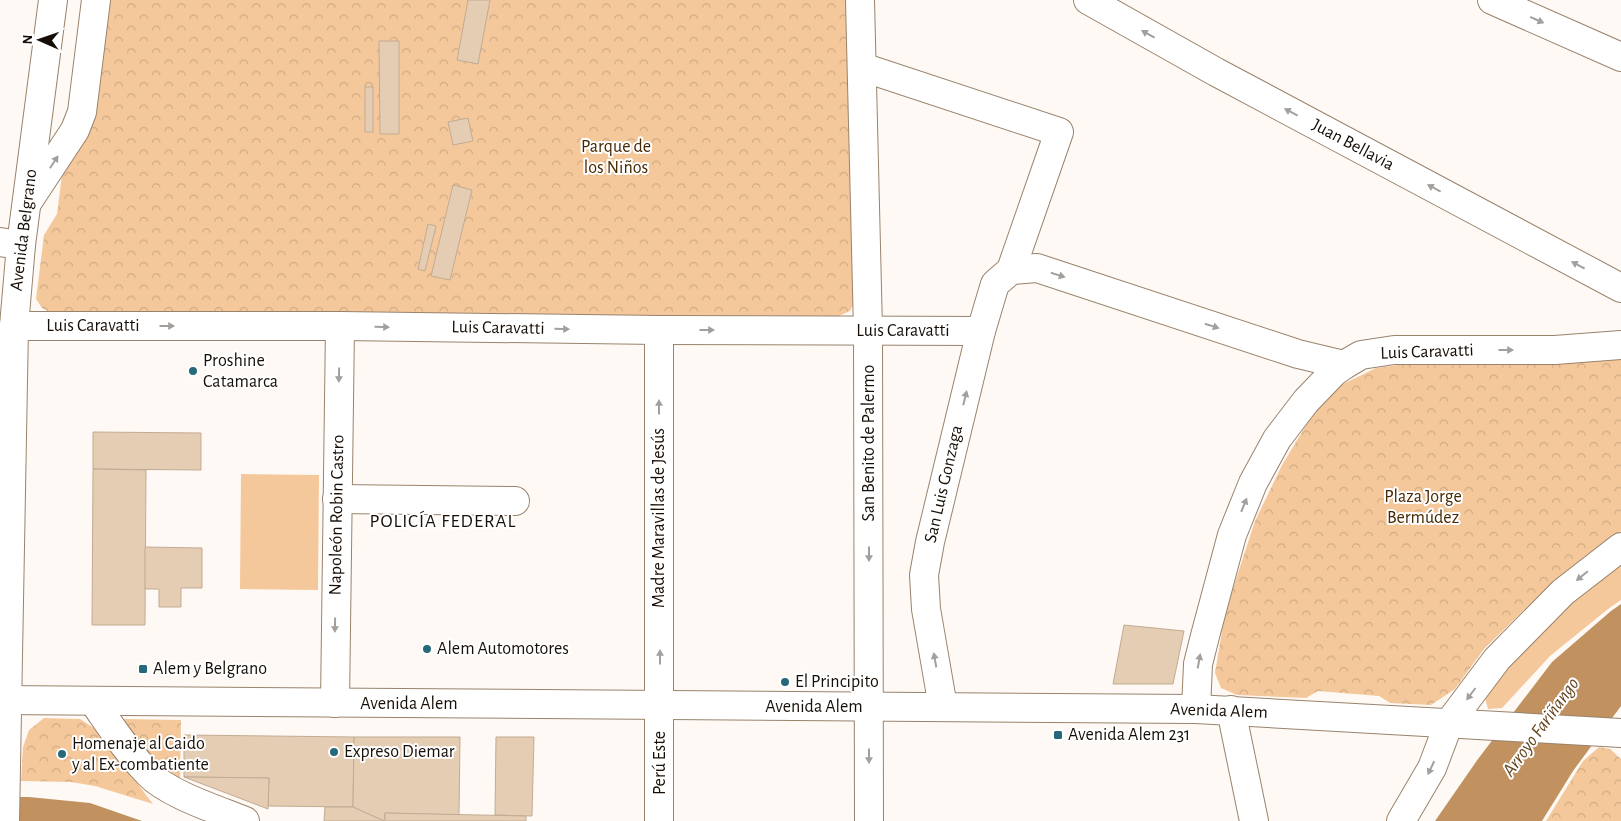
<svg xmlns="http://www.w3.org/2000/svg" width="1621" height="821" viewBox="0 0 1621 821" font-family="'Alegreya Sans',sans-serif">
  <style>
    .grass { fill: #f4c89b }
    .park { fill: url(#park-crowns) }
    .water { fill: #c19260 }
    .building { fill: #e5cdb4; stroke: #c2ab93 }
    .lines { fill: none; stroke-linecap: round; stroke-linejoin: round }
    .minor-casing { stroke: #99836c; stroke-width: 30 }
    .major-casing { stroke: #99836c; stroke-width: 30 }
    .minor { stroke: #fff; stroke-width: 28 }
    .major { stroke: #fff; stroke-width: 28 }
    .oneway { fill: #a29f9c }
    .poi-dot { fill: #25697a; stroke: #fff; stroke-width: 2 }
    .labels { text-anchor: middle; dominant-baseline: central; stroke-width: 4; stroke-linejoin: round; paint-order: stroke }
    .street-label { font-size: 18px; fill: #170f07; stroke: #fff }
    .park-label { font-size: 18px; fill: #472800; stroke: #fff }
    .poi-label { font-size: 18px; fill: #170f07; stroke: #fff; text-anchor: start }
    .neighbourhood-label { font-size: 19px; letter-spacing: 1px; fill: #170f07; stroke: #fff }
    .water-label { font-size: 19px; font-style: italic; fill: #65441e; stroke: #fff }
  </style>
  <defs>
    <pattern id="park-crowns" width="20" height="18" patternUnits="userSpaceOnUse" patternTransform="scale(1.25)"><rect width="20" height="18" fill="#f4c89b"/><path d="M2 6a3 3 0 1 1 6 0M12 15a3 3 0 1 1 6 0" fill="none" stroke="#d0ab84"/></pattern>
  </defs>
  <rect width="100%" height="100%" fill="#fef9f4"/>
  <g class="grass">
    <path d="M 241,474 L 319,475 L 318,590 L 240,589 Z"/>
    <path d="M 1621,560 L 1621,600 L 1608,609 L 1550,656 L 1502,708 L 1488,709 L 1485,698 L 1509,667 L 1574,599 Z"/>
  </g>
  <g class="park">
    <path d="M 109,0 L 850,0 L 856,299 L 850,311 L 839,316 L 51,313 L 42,308 L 36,299 L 44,235 L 57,214 L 64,159 Z"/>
    <path d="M 1621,356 L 1621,531 L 1554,581 L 1484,649 L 1455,689 L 1431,705 L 1390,703 L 1379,696 L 1318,691 L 1306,698 L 1237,695 L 1221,688 L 1215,673 L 1225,613 L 1255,521 L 1282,465 L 1316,409 L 1341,385 L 1376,368 L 1406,364 L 1537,364 Z"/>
    <path d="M 44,718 L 80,719 L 97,730 L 153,804 L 95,786 L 71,782 L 21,781 L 23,747 L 29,730 Z"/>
    <path d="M 124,719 L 181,720 L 180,786 L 131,737 Z"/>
    <path d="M 1599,747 L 1610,749 L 1621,759 L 1621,821 L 1546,821 L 1583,761 Z"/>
  </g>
  <g class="water">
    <path d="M 1621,604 L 1621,706 L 1573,771 L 1542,821 L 1435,821 L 1478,759 L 1552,662 L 1611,611 Z"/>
    <path d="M 0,797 L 29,797 L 90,803 L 142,821 L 0,821 Z"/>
  </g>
  <g class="building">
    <path d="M 468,0 L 490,0 L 478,64 L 457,60 Z"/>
    <path d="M 379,41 L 399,41 L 399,134 L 380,134 Z"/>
    <rect x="365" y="87" width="8" height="45"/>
    <path d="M 468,118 L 473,141 L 453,145 L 448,122 Z"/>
    <path d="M 453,185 L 472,190 L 450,280 L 431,276 Z"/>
    <path d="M 428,224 L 436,226 L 425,271 L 418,269 Z"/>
    <path d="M 93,432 L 201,433 L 201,470 L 93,469 Z"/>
    <path d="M 93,469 L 146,470 L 145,625 L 92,625 Z"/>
    <path d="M 145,547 L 202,548 L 202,588 L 181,588 L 181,607 L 159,607 L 159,589 L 145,589 Z"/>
    <path d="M 1124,625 L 1184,631 L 1173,684 L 1113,684 Z"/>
    <path d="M 184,735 L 354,737 L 353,807 L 268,806 L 269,778 L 184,777 Z"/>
    <path d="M 354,737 L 460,737 L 459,815 L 385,813 L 384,821 L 353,807 Z"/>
    <path d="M 496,737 L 534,737 L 532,816 L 495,815 Z"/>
    <path d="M 184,777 L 269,778 L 268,809 Z"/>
    <path d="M 325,807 L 353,807 L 384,821 L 324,821 Z"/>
    <path d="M 385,813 L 526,816 L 526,821 L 385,821 Z"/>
  </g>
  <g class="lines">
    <g class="minor-casing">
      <g id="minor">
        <path d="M 860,0 L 868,330 L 869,821"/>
        <path d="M 1088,0 L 1216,72 L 1621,288"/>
        <path d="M 1492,0 L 1621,57"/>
        <path d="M 862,67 L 1059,132 L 1011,270 L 995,284 L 981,331 L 930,542 L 924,575 L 926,609 L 943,707"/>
        <path d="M 27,203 L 75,130 L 82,112 L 96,0"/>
        <path d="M 0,242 L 21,245"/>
        <path d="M 1011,270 L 1037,268 L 1298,354 L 1344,365 L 1361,355 L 1394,350 L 1555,350 L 1621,345"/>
        <path d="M 14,326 L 340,326 L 659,330 L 981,331"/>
        <path d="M 659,330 L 659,821"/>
        <path d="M 337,499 L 515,501"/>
        <path d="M 93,701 C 110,725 127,752 149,774 C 168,794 218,810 245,821"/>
        <path d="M 335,703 L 340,326"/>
        <path d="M 1196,709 L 1198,664 L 1205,636 L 1232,535 L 1253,483 L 1277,439 L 1306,401 L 1334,372 L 1344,365"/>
        <path d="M 1231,710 L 1254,821"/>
        <path d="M 1401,821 L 1432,768 L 1449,723 L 1497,659 L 1563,592 L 1621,547"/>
      </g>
    </g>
    <g class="major-casing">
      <g id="major">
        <path d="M 0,700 L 1196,709 L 1621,733"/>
        <path d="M 5,821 L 14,326 L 21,245 L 53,0"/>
      </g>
    </g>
    <use href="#minor" class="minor"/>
    <use href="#major" class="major"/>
  </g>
  <defs><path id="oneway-solid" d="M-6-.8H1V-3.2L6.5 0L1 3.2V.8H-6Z" transform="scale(1.25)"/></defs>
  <g class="oneway">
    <use href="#oneway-solid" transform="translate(1537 20) rotate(24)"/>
    <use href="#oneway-solid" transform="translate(1148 34) rotate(-151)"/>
    <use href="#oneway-solid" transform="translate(1291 112) rotate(-152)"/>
    <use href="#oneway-solid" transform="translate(54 162) rotate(-57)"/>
    <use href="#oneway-solid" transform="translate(1434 188) rotate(-152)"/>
    <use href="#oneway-solid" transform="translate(1578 265) rotate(-152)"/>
    <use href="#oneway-solid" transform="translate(1058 275) rotate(18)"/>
    <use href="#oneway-solid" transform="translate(167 326)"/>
    <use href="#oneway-solid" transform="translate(1212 326) rotate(18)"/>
    <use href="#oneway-solid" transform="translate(382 327) rotate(1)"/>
    <use href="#oneway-solid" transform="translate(562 329) rotate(1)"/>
    <use href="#oneway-solid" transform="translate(707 330)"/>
    <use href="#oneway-solid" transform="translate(1506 350)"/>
    <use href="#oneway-solid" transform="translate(339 375) rotate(91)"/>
    <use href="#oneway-solid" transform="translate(965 398) rotate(-76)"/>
    <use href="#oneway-solid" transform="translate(659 407) rotate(-90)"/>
    <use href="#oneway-solid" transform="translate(1244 505) rotate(-68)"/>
    <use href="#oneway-solid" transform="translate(869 554) rotate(90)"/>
    <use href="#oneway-solid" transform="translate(1582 576) rotate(141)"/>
    <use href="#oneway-solid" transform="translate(335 625) rotate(91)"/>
    <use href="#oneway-solid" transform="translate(660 657) rotate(-90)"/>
    <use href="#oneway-solid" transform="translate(935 660) rotate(-100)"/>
    <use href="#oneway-solid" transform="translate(1199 661) rotate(-80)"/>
    <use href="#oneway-solid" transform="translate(1471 694) rotate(127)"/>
    <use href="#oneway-solid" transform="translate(869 756) rotate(90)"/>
    <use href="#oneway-solid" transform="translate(1431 768) rotate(115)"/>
  </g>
  <g class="poi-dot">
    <circle cx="193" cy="371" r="5"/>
    <circle cx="427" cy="649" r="5"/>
    <rect x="138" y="664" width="10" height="10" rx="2.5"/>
    <circle cx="785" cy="682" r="5"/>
    <rect x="1053" y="730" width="10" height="10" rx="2.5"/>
    <circle cx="334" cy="752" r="5"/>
    <circle cx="62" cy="754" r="5"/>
  </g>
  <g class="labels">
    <g class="street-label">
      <text transform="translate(1353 145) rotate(28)">Juan Bellavia</text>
      <text transform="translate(24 230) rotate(-83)">Avenida Belgrano</text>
      <text x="93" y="326">Luis Caravatti</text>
      <text transform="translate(498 328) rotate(1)">Luis Caravatti</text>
      <text x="903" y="331">Luis Caravatti</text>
      <text transform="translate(1427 352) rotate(-2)">Luis Caravatti</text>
      <text transform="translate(869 443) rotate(-90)">San Benito de Palermo</text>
      <text transform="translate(944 484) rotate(-77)">San Luis Gonzaga</text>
      <text transform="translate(337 515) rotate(-89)">Napoleón Robin Castro</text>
      <text transform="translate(659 518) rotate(-90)">Madre Maravillas de Jesús</text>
      <text x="409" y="704">Avenida Alem</text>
      <text x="814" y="707">Avenida Alem</text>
      <text transform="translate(1219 711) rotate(2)">Avenida Alem</text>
      <text transform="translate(660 763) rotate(-90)">Perú Este</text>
    </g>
    <g class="park-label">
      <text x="616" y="147">Parque de<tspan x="616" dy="21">los Niños</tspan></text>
      <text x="1423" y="497">Plaza Jorge<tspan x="1423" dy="21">Bermúdez</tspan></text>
    </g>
    <g class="poi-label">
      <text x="203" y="361">Proshine<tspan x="203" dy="21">Catamarca</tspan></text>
      <text x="437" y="649">Alem Automotores</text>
      <text x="153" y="669">Alem y Belgrano</text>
      <text x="795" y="682">El Principito</text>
      <text x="1068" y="735">Avenida Alem 231</text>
      <text x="72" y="744">Homenaje al Caido<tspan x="72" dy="21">y al Ex-combatiente</tspan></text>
      <text x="344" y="752">Expreso Diemar</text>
    </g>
    <g class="neighbourhood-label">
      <text x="443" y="521">POLICÍA FEDERAL</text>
    </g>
    <g class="water-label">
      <text transform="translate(1541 727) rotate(-54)">Arroyo Fariñango</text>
    </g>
  </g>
  <g transform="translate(40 40) rotate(272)" stroke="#ffffff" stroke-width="4" paint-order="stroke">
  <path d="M0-4L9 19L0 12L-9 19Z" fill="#170f07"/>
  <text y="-8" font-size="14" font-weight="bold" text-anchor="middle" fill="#170f07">N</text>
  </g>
</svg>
